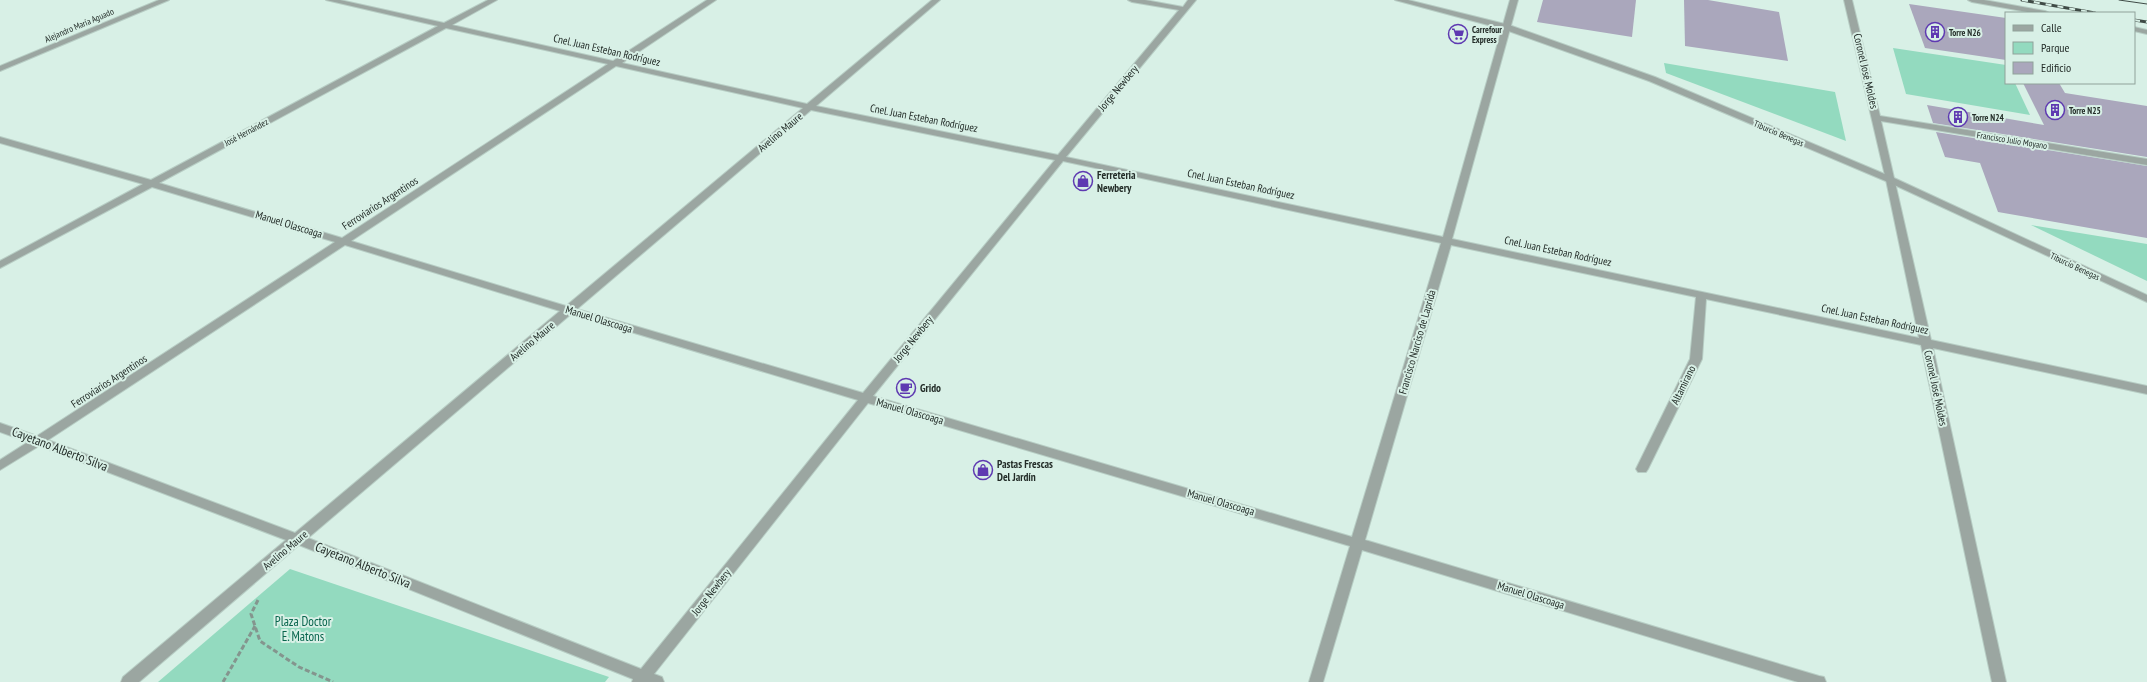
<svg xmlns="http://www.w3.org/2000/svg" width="2147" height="682" viewBox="0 0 2147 682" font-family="'PT Sans Narrow',sans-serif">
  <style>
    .green { fill: #93dabf }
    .building { fill: #aaa7bc }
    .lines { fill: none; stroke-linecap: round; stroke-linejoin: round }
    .minor-casing { stroke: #b7cdc4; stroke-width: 2 }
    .tertiary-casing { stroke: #b7cdc4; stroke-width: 2 }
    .path { stroke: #84958e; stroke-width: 3; stroke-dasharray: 5 2.5; stroke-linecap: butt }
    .minor { fill: #9ba6a1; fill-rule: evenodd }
    .tertiary { fill: #9ba6a1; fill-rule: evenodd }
    .tram { stroke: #3f4b46; stroke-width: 1 }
    .rail-casing { stroke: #3f4b46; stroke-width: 3 }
    .rail { stroke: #d8f0e6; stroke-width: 2; stroke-dasharray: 6; stroke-linecap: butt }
    .labels { text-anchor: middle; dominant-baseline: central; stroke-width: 4; stroke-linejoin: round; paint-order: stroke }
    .far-street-label { font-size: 9px; fill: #232c28; stroke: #d8f0e6 }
    .far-poi-label { font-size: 9px; font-weight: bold; fill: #232c28; stroke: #d8f0e6; text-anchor: start }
    .street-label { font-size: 11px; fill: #232c28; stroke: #d8f0e6 }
    .poi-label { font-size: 11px; font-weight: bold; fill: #232c28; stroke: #d8f0e6; text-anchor: start }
    .near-street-label { font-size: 13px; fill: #232c28; stroke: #d8f0e6 }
    .near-park-label { font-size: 13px; fill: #08654d; stroke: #d8f0e6 }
  </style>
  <rect width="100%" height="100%" fill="#d8f0e6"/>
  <g class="green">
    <path d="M 1893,48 L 2006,65 L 2006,83 L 2015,83 L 2030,115 L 1906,94 Z"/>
    <path d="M 1664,63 L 1835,92 L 1846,141 L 1666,73 Z"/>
    <path d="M 2031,225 L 2147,244 L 2147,281 Z"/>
    <path d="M 290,569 L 609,677 L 605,682 L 158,682 Z"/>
  </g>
  <g class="building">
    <path d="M 1543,0 L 1636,0 L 1632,37 L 1537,22 Z"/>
    <path d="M 1684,0 L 1708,0 L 1779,12 L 1788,61 L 1685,46 Z"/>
    <path d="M 1909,4 L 2006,18 L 2006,60 L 1925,48 Z"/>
    <path d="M 2023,83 L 2059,83 L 2065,93 L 2147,106 L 2147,157 L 1933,123 L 1927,105 L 2044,125 Z"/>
    <path d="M 1936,132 L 2147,166 L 2147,238 L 1998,212 L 1980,163 L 1945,157 Z"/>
  </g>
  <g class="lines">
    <g class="minor-casing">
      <g id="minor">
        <path d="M 326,0 L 340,0 L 444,23 L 488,0 L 497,0 L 452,25 L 613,61 L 707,0 L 716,0 L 622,63 L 807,104 L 932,0 L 940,0 L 816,106 L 1058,155 L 1179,10 L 1132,2 L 1128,0 L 1145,0 L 1183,7 L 1188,0 L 1196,0 L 1066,157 L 1443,237 L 1510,0 L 1518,0 L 1452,239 L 1919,338 L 1886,180 L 1844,0 L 1852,0 L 1880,116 L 2147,159 L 2147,165 L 1881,121 L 1931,340 L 2147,386 L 2147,394 L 1933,348 L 2006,682 L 1992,682 L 1921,345 L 1706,299 L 1702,359 L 1648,469 L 1646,472 L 1638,472 L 1636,469 L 1690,359 L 1696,297 L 1451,245 L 1365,540 L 1819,676 L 1824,677 L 1826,682 L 1798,682 L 1362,550 L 1323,682 L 1309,682 L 1350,546 L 868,403 L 654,674 L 662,677 L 664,682 L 632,682 L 633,679 L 299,545 L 139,682 L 121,682 L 123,677 L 286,540 L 39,446 L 0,470 L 0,460 L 28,442 L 0,432 L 0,423 L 37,436 L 335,242 L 152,187 L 0,268 L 0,261 L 143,184 L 0,143 L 0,137 L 151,180 L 438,26 ZM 446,28 L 608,64 L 342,238 L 159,183 ZM 616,66 L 803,108 L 566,306 L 351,241 ZM 811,110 L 1055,160 L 863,393 L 577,309 ZM 1063,161 L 1441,243 L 1352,537 L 873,396 ZM 345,245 L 560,311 L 295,533 L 48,440 ZM 571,314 L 858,400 L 641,669 L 308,538 Z"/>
        <path d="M 1968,0 L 1984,0 L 2045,11 L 2049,13 L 2033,13 L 1972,2 Z"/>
        <path d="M 2134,27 L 2147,30 L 2147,34 L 2134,31 Z"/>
      </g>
    </g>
    <g class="tertiary-casing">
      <g id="tertiary">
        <path d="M 159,0 L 169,0 L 0,71 L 0,66 Z"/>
        <path d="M 1395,0 L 1408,0 L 1509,25 L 1655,77 L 1894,178 L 2147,295 L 2147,302 L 1888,182 L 1649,81 L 1503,29 Z"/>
      </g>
    </g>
    <g class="path">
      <path d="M 258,600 L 251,614 L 260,641 L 299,667 L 333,682"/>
      <path d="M 223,682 L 255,626"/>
    </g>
    <use href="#minor" class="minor"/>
    <use href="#tertiary" class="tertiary"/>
    <path class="tram" d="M 2119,0 L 2147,4"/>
    <g class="rail-casing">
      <g id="rail">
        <path d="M 2022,0 L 2095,13"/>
        <path d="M 2134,20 L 2147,22"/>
      </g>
    </g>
    <use href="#rail" class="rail"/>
  </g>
  <defs>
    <g id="building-ring" transform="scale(1)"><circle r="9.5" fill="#d8f0e6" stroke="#5e39b1" stroke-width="1.5"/><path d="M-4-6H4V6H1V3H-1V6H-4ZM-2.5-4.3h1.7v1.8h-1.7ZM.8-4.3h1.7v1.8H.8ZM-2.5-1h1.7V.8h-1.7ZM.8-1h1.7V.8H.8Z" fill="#5e39b1"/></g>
    <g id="supermarket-ring" transform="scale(1)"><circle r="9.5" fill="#d8f0e6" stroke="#5e39b1" stroke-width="1.5"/><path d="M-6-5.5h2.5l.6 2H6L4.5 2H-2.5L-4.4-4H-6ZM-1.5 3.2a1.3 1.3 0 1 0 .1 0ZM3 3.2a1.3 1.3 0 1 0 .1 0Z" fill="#5e39b1"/></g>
    <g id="shop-ring" transform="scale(1)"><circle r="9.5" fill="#d8f0e6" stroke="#5e39b1" stroke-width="1.5"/><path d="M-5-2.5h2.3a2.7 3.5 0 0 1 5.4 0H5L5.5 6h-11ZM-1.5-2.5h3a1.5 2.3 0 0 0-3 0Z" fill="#5e39b1"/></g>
    <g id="cafe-ring" transform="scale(1)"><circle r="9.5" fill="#d8f0e6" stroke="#5e39b1" stroke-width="1.5"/><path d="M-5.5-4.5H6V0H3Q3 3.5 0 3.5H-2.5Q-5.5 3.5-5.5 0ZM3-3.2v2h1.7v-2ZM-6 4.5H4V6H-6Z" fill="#5e39b1"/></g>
  </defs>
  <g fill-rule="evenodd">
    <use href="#building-ring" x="1935" y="32"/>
    <use href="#supermarket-ring" x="1458" y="34"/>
    <use href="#building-ring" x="2055" y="110"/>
    <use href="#building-ring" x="1958" y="117"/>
    <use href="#shop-ring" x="1083" y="181"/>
    <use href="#cafe-ring" x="906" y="388"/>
    <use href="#shop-ring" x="983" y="470"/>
  </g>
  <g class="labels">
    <g class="far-street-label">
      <text transform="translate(79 25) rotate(-23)">Alejandro María Aguado</text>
      <text transform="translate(246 132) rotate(-28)">José Hernández</text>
      <text transform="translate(1779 133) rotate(23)">Tiburcio Benegas</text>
      <text transform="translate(2012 140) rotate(9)">Francisco Julio Moyano</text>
      <text transform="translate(2075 266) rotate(25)">Tiburcio Benegas</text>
    </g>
    <g class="far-poi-label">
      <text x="1472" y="29">Carrefour<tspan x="1472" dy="10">Express</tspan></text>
      <text x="1949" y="32">Torre N26</text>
      <text x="2069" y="110">Torre N25</text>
      <text x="1972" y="117">Torre N24</text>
    </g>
    <g class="street-label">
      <text transform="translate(607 50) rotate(13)">Cnel. Juan Esteban Rodríguez</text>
      <text transform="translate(1866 71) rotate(77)">Coronel José Moldes</text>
      <text transform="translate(1118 88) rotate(-50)">Jorge Newbery</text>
      <text transform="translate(924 118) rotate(11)">Cnel. Juan Esteban Rodríguez</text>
      <text transform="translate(780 132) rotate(-40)">Avelino Maure</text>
      <text transform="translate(1241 184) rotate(12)">Cnel. Juan Esteban Rodríguez</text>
      <text transform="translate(380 203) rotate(-33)">Ferroviarios Argentinos</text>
      <text transform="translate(289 224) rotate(17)">Manuel Olascoaga</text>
      <text transform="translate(1558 251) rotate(12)">Cnel. Juan Esteban Rodríguez</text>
      <text transform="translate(599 319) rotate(17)">Manuel Olascoaga</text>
      <text transform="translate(1875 319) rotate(12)">Cnel. Juan Esteban Rodríguez</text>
      <text transform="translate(913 339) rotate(-51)">Jorge Newbery</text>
      <text transform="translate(532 341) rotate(-40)">Avelino Maure</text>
      <text transform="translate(1417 342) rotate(-74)">Francisco Narciso de Laprida</text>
      <text transform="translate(109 381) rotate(-33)">Ferroviarios Argentinos</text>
      <text transform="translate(1683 385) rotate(-64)">Altamirano</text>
      <text transform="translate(1936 388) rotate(78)">Coronel José Moldes</text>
      <text transform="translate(910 411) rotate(16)">Manuel Olascoaga</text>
      <text transform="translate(1221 502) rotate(16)">Manuel Olascoaga</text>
      <text transform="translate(285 550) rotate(-40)">Avelino Maure</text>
      <text transform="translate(711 592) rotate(-52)">Jorge Newbery</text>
      <text transform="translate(1531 595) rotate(17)">Manuel Olascoaga</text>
    </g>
    <g class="poi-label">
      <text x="1097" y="175">Ferreteria<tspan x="1097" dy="13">Newbery</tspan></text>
      <text x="920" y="388">Grido</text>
      <text x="997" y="464">Pastas Frescas<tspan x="997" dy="13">Del Jardín</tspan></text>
    </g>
    <g class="near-street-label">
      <text transform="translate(60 449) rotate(21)">Cayetano Alberto Silva</text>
      <text transform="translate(363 565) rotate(22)">Cayetano Alberto Silva</text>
    </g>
    <g class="near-park-label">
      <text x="303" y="621">Plaza Doctor<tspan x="303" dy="15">E. Matons</tspan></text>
    </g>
  </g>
  <rect x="2005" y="12" width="130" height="72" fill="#d8f0e6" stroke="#90a29a"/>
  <rect x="2013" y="25" width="20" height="6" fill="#9ba6a1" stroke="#90a29a"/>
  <text x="2041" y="32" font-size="12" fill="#232c28">Calle</text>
  <rect x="2013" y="42" width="20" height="12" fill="#93dabf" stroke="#90a29a"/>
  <text x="2041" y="52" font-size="12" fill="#232c28">Parque</text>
  <rect x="2013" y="62" width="20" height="12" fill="#aaa7bc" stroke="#90a29a"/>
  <text x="2041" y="72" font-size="12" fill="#232c28">Edificio</text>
</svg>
